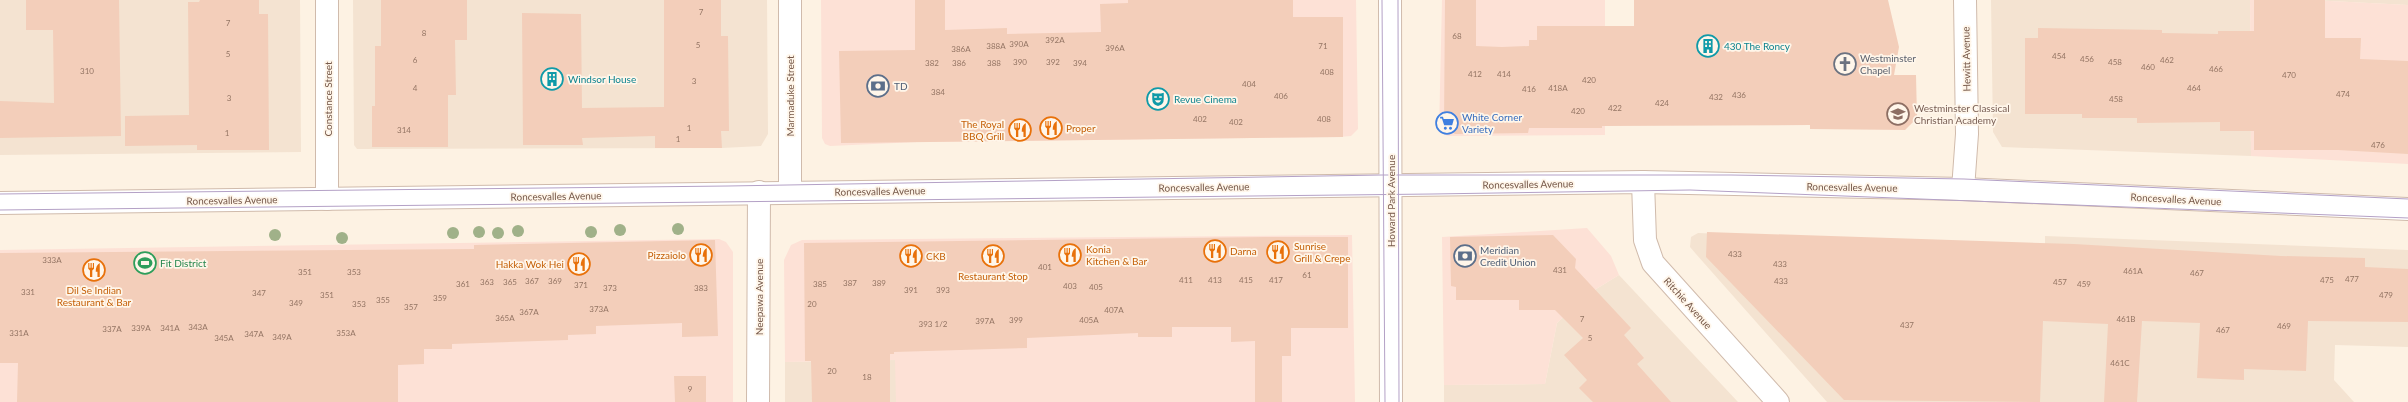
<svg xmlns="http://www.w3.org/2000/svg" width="2408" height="402" viewBox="0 0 2408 402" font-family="Lato,sans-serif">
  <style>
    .residential { fill: #f4e3d1 }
    .commercial { fill: #fde1d6 }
    .building { fill: #f3ceba }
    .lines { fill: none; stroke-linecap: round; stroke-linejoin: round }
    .minor-casing { stroke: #d0bbac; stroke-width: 24 }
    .tertiary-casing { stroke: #d0bbac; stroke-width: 24 }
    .minor { stroke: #fff; stroke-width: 22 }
    .tertiary { stroke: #fff; stroke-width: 22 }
    .tram { stroke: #b4a1c6; stroke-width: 1 }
    .tree { fill: #a0b189 }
    .labels { text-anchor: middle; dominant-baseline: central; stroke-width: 3.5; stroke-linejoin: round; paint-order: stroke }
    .number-label { font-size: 8px; fill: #947564 }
    .culture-label { font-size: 10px; fill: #0d838f; stroke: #fff6ea; text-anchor: start }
    .worship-label { font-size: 10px; fill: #5b616d; stroke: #fff6ea; text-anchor: start }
    .street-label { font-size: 10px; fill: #755748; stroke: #fff6ea }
    .service-label { font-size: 10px; fill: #4e5e75; stroke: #fff6ea; text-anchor: start }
    .education-label { font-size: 10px; fill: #785e54; stroke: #fff6ea; text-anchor: start }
    .shop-label { font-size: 10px; fill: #366cbe; stroke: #fff6ea; text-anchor: start }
    .food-label { font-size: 10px; fill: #c56008; stroke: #fff6ea; text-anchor: start }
    .leisure-label { font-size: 10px; fill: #27864d; stroke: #fff6ea; text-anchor: start }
  </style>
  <rect width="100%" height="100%" fill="#fdf2e3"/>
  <g class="residential">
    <path d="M 0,0 L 300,0 L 301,152 L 0,155 Z"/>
    <path d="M 353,0 L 767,0 L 768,134 L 761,146 L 722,148 L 357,149 L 354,145 Z"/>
    <path d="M 1991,0 L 2250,0 L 2251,156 L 2002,147 L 1993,132 Z"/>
    <path d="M 2311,0 L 2408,0 L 2408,5 Z"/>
    <path d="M 1698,233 L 2045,246 L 2045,236 L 2408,250 L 2408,347 L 2335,345 L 2334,380 L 2354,402 L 1827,402 L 1696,254 L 1690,247 L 1691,237 Z"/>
    <path d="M 1619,275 L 1738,402 L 1444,402 L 1444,385 L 1545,384 L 1557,323 L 1588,294 Z"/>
    <path d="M 896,360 L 896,402 L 785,402 L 785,362 Z"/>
  </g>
  <g class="commercial">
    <path d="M 821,0 L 1356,0 L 1358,129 L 1351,136 L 1339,137 L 917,142 L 830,146 L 825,144 L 822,138 Z"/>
    <path d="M 1442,0 L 1605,0 L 1605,135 L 1448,136 L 1439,132 Z"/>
    <path d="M 2250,0 L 2311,0 L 2408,5 L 2408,164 L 2251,156 Z"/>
    <path d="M 1587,228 L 1611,256 L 1619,275 L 1588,294 L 1557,323 L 1545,384 L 1444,385 L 1442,237 Z"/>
    <path d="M 1352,235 L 1355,402 L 896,402 L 895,360 L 785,362 L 784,260 L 791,245 L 802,240 Z"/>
    <path d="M 719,239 L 726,242 L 733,252 L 733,402 L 0,402 L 0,250 Z"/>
  </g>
  <g class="building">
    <path d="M 26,0 L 119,0 L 121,136 L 0,138 L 0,101 L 54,103 L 53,30 L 26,30 Z"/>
    <path d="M 200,0 L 259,0 L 259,14 L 268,14 L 269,150 L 197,150 L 197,145 L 125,146 L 125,116 L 189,115 L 188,2 L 199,2 Z"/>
    <path d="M 381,0 L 467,0 L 467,40 L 455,40 L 456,95 L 448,95 L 448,147 L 372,147 L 372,106 L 375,106 L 375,46 L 381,46 Z"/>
    <path d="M 664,0 L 721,0 L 721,36 L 728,36 L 729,131 L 721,131 L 722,148 L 655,148 L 655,136 L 582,138 L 583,145 L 523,145 L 522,13 L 581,14 L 582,108 L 664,107 Z"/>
    <path d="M 915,0 L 945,0 L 945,30 L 1007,28 L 1007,34 L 1101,32 L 1100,4 L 1128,3 L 1128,0 L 1293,0 L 1293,17 L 1343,17 L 1343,137 L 841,143 L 839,51 L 915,50 Z"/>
    <path d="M 1445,0 L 1476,0 L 1476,46 L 1502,47 L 1529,46 L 1529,40 L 1537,40 L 1537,26 L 1634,26 L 1634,0 L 1888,0 L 1899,47 L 1894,75 L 1916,75 L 1917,118 L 1905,130 L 1810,129 L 1810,125 L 1602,126 L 1602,128 L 1529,128 L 1528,133 L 1455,134 L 1444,125 Z"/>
    <path d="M 2254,0 L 2325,0 L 2325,38 L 2361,38 L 2360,59 L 2408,61 L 2408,154 L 2338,150 L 2254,150 L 2254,131 L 2220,131 L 2220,122 L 2137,123 L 2137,118 L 2082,118 L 2082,114 L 2025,114 L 2025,38 L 2038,38 L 2038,28 L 2162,30 L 2162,33 L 2218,34 L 2218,31 L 2254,31 Z"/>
    <path d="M 1707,232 L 2074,244 L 2281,256 L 2365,258 L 2365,267 L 2408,269 L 2408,322 L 2308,321 L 2306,371 L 2244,369 L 2244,380 L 2197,378 L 2200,323 L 2142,321 L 2137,402 L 2104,402 L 2108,324 L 2043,321 L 2040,402 L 1844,400 L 1706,257 Z"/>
    <path d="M 1553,235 L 1576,259 L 1575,268 L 1631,328 L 1624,335 L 1644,358 L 1637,364 L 1671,402 L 1593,402 L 1579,388 L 1587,380 L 1564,355 L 1583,338 L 1555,310 L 1519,310 L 1519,300 L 1456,300 L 1456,287 L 1451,286 L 1450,237 Z"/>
    <path d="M 1265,237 L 1348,237 L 1348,328 L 1291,328 L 1291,356 L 1282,356 L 1282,402 L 1255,402 L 1255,341 L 1231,342 L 1231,327 L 1172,327 L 1172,337 L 1138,337 L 1138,333 L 1027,338 L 1027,348 L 894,352 L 894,354 L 890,354 L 890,402 L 812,402 L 811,361 L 805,361 L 804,243 Z"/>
    <path d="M 715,240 L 718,336 L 682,337 L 682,323 L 596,326 L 596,334 L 568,335 L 568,340 L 452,344 L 452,349 L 424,349 L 424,364 L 398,365 L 398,402 L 17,402 L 18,363 L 0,363 L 0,253 L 474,249 L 474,245 Z"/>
    <path d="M 674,376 L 706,376 L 706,402 L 675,402 Z"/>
  </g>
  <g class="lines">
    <g class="minor-casing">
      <g id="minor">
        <path d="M 327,0 L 327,199"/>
        <path d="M 1643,182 L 1645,240 L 1653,263 L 1778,402"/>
        <path d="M 1963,189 L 1967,134 L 1965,0"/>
        <path d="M 790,192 L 790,0"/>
        <path d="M 758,402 L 759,192"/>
      </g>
    </g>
    <g class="tertiary-casing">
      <g id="tertiary">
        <path d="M 1390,0 L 1391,402"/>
        <path d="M 0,203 L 1643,182 L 1963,189 L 2408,209"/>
      </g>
    </g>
    <use href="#minor" class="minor"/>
    <use href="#tertiary" class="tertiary"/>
    <g class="tram">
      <path d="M 1382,0 L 1385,402"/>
      <path d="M 1398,0 L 1399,402"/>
      <path d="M 0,194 L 728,186 L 1382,175 L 1731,175 L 1964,179 L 2408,199"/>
      <path d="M 0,210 L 1432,194 L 1690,190 L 2408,218"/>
    </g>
  </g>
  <g class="tree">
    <circle cx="678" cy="229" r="6"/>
    <circle cx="620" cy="230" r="6"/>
    <circle cx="518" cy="231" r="6"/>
    <circle cx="479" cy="232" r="6"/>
    <circle cx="591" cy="232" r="6"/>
    <circle cx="453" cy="233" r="6"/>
    <circle cx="498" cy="233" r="6"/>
    <circle cx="275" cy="235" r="6"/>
    <circle cx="342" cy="238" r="6"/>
  </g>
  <defs>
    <g id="building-ring" transform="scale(1.15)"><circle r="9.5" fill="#fff6ea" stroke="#0f9aa8" stroke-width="1.5"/><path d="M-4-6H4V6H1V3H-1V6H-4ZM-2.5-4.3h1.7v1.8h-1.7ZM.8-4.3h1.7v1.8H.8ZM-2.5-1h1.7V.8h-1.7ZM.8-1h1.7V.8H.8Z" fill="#0f9aa8"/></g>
    <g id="church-ring" transform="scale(1.15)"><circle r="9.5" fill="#fff6ea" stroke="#6b7280" stroke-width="1.5"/><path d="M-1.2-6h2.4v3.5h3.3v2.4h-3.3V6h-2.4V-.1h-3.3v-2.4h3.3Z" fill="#6b7280"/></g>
    <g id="bank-ring" transform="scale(1.15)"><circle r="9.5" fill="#fff6ea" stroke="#5c6f8a" stroke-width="1.5"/><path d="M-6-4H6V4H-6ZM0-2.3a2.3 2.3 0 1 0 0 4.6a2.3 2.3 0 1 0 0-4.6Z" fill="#5c6f8a"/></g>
    <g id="theatre-ring" transform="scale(1.15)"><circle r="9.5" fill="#fff6ea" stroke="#0f9aa8" stroke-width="1.5"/><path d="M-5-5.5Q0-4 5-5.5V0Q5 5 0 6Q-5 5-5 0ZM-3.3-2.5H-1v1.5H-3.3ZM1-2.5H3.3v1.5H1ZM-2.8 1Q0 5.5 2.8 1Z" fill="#0f9aa8"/></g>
    <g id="school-ring" transform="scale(1.15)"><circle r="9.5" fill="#fff6ea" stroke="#8d6e63" stroke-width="1.5"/><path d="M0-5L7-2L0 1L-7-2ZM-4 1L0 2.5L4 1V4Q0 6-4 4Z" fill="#8d6e63"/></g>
    <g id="supermarket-ring" transform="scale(1.15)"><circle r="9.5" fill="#fff6ea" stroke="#3f7fe0" stroke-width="1.5"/><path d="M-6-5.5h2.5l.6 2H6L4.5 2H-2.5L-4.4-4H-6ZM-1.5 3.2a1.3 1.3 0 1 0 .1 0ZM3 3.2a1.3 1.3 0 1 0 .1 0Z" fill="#3f7fe0"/></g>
    <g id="restaurant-ring" transform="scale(1.15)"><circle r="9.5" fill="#fff6ea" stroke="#e8710a" stroke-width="1.5"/><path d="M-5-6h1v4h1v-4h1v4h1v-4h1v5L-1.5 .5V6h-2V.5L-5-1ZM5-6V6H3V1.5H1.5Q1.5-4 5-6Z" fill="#e8710a"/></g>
    <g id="stadium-ring" transform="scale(1.15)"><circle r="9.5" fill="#fff6ea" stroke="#2e9e5b" stroke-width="1.5"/><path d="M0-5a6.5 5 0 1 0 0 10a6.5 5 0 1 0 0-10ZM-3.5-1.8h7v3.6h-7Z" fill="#2e9e5b"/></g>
  </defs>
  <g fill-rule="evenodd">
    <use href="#building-ring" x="1708" y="46"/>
    <use href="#church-ring" x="1845" y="64"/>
    <use href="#building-ring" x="552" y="79"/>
    <use href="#bank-ring" x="878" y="86"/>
    <use href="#theatre-ring" x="1158" y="99"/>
    <use href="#school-ring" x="1898" y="114"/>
    <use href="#supermarket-ring" x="1447" y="123"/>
    <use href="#restaurant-ring" x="1051" y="128"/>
    <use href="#restaurant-ring" x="1020" y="130"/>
    <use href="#restaurant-ring" x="1215" y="251"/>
    <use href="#restaurant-ring" x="1278" y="252"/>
    <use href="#restaurant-ring" x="701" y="255"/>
    <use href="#restaurant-ring" x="1070" y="255"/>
    <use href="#restaurant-ring" x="911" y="256"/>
    <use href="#restaurant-ring" x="993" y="256"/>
    <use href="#bank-ring" x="1465" y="256"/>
    <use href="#stadium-ring" x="145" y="263"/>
    <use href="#restaurant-ring" x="579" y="264"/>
    <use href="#restaurant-ring" x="94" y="270"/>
  </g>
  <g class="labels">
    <g class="number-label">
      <text x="701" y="12">7</text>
      <text x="228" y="23">7</text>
      <text x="424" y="33">8</text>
      <text x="1457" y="36">68</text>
      <text x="1055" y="40">392A</text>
      <text x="1019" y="44">390A</text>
      <text x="698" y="45">5</text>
      <text x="996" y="46">388A</text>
      <text x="1323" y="46">71</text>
      <text x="1115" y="48">396A</text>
      <text x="961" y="49">386A</text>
      <text x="228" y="54">5</text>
      <text x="2059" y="56">454</text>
      <text x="2087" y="59">456</text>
      <text x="415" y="60">6</text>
      <text x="2167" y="60">462</text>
      <text x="1020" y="62">390</text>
      <text x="1053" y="62">392</text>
      <text x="2115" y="62">458</text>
      <text x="932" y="63">382</text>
      <text x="959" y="63">386</text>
      <text x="994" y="63">388</text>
      <text x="1080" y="63">394</text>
      <text x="2148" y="67">460</text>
      <text x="2216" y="69">466</text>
      <text x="87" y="71">310</text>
      <text x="1327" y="72">408</text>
      <text x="1475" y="74">412</text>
      <text x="1504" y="74">414</text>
      <text x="2289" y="75">470</text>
      <text x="1589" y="80">420</text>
      <text x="694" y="81">3</text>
      <text x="1249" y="84">404</text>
      <text x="415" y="88">4</text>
      <text x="1558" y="88">418A</text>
      <text x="2194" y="88">464</text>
      <text x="1529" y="89">416</text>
      <text x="938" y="92">384</text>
      <text x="2343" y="94">474</text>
      <text x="1739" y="95">436</text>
      <text x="1281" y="96">406</text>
      <text x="1716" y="97">432</text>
      <text x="229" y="98">3</text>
      <text x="2116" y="99">458</text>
      <text x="1662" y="103">424</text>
      <text x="1615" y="108">422</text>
      <text x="1578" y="111">420</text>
      <text x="1200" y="119">402</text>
      <text x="1324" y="119">408</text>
      <text x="1236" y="122">402</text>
      <text x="689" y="128">1</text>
      <text x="404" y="130">314</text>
      <text x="227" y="133">1</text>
      <text x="678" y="139">1</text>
      <text x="2378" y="145">476</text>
      <text x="1735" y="254">433</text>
      <text x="52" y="260">333A</text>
      <text x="1780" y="264">433</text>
      <text x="1045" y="267">401</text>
      <text x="1560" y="270">431</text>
      <text x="2133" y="271">461A</text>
      <text x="305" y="272">351</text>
      <text x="354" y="272">353</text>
      <text x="2197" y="273">467</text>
      <text x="1307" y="275">61</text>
      <text x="2352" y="279">477</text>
      <text x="1186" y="280">411</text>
      <text x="1215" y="280">413</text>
      <text x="1246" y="280">415</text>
      <text x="1276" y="280">417</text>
      <text x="2327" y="280">475</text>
      <text x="532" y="281">367</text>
      <text x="555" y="281">369</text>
      <text x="1781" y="281">433</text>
      <text x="487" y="282">363</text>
      <text x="510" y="282">365</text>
      <text x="2060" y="282">457</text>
      <text x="850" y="283">387</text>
      <text x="879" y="283">389</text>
      <text x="463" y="284">361</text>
      <text x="820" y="284">385</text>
      <text x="2084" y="284">459</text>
      <text x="581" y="285">371</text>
      <text x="1070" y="286">403</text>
      <text x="1096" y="287">405</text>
      <text x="610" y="288">373</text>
      <text x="701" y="288">383</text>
      <text x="911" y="290">391</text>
      <text x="943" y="290">393</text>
      <text x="28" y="292">331</text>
      <text x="259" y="293">347</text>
      <text x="327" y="295">351</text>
      <text x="2386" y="295">479</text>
      <text x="440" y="298">359</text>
      <text x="383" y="300">355</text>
      <text x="296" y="303">349</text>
      <text x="359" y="304">353</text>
      <text x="812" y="304">20</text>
      <text x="411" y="307">357</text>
      <text x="599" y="309">373A</text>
      <text x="1114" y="310">407A</text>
      <text x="529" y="312">367A</text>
      <text x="505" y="318">365A</text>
      <text x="1582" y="319">7</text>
      <text x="2126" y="319">461B</text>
      <text x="1016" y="320">399</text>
      <text x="1089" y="320">405A</text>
      <text x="985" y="321">397A</text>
      <text x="933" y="324">393 1/2</text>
      <text x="1907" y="325">437</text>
      <text x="2284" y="326">469</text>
      <text x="198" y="327">343A</text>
      <text x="141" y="328">339A</text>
      <text x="170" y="328">341A</text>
      <text x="112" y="329">337A</text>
      <text x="2223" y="330">467</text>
      <text x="19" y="333">331A</text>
      <text x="346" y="333">353A</text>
      <text x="254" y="334">347A</text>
      <text x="282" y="337">349A</text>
      <text x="224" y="338">345A</text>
      <text x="1590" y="338">5</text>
      <text x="2120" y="363">461C</text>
      <text x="832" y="371">20</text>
      <text x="867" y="377">18</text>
      <text x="690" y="389">9</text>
    </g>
    <g class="culture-label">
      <text x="1724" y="46">430 The Roncy</text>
      <text x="568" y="79">Windsor House</text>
      <text x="1174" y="99">Revue Cinema</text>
    </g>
    <g class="worship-label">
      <text x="1860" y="58">Westminster<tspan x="1860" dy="12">Chapel</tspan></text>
    </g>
    <g class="street-label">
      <text transform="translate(1966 59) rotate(-91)">Hewitt Avenue</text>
      <text transform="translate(790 96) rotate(-90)">Marmaduke Street</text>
      <text transform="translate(328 99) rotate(-90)">Constance Street</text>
      <text transform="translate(1528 184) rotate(-1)">Roncesvalles Avenue</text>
      <text transform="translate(1204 187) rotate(-1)">Roncesvalles Avenue</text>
      <text transform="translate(1852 187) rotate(1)">Roncesvalles Avenue</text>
      <text transform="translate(880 191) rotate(-1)">Roncesvalles Avenue</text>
      <text transform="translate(556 196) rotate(-1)">Roncesvalles Avenue</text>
      <text transform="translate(2176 199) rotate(3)">Roncesvalles Avenue</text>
      <text transform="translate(232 200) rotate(-1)">Roncesvalles Avenue</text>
      <text transform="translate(1391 201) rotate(-90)">Howard Park Avenue</text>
      <text transform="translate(759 297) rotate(-90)">Neepawa Avenue</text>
      <text transform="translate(1688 303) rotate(48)">Ritchie Avenue</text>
    </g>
    <g class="service-label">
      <text x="894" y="86">TD</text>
      <text x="1480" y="250">Meridian<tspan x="1480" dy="12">Credit Union</tspan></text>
    </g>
    <g class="education-label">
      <text x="1914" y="108">Westminster Classical<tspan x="1914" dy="12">Christian Academy</tspan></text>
    </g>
    <g class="shop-label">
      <text x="1462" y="117">White Corner<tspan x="1462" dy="12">Variety</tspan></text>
    </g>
    <g class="food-label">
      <text x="1004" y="124" text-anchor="end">The Royal<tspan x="1004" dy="12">BBQ Grill</tspan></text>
      <text x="1066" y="128">Proper</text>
      <text x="1294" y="246">Sunrise<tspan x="1294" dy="12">Grill &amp; Crepe</tspan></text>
      <text x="1086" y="249">Konia<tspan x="1086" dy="12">Kitchen &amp; Bar</tspan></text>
      <text x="1230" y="251">Darna</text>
      <text x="686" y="255" text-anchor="end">Pizzaiolo</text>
      <text x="926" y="256">CKB</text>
      <text x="564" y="264" text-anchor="end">Hakka Wok Hei</text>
      <text x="993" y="276" text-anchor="middle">Restaurant Stop</text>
      <text x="94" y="290" text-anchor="middle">Dil Se Indian<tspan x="94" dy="12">Restaurant &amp; Bar</tspan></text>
    </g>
    <g class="leisure-label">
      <text x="160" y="263">Fit District</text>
    </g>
  </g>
</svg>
